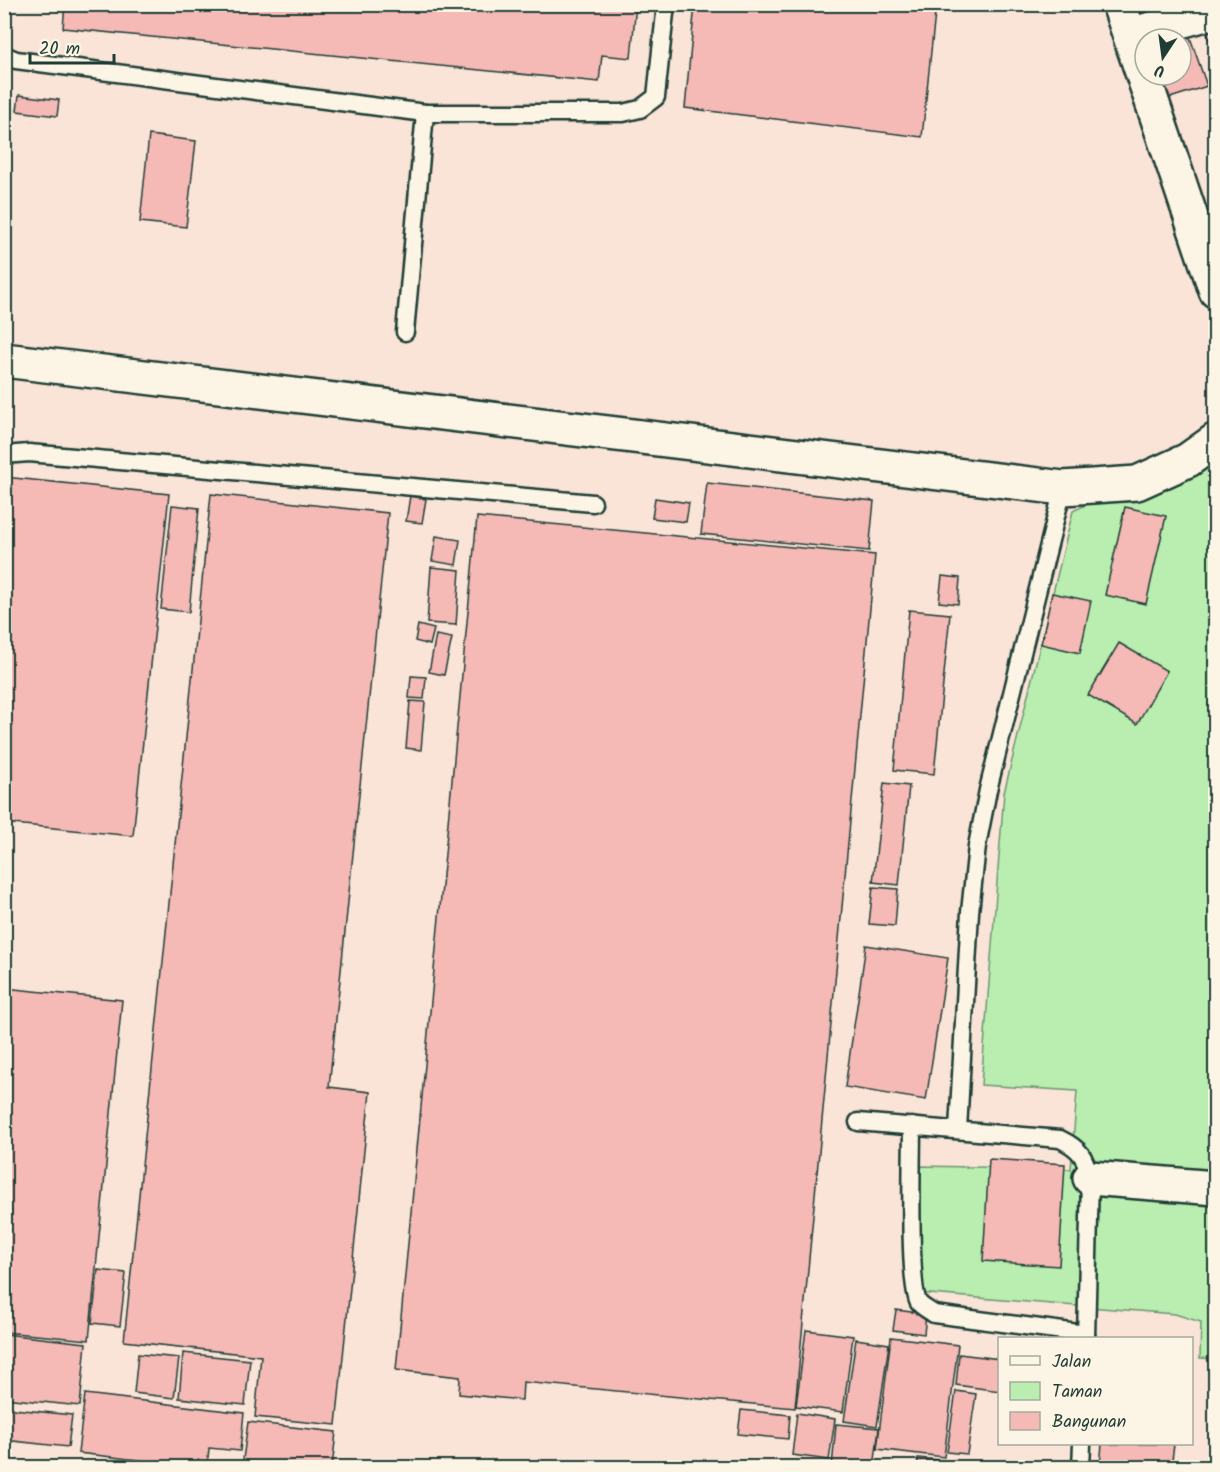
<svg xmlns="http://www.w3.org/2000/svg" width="1220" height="1472" viewBox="0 0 1220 1472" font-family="Kalam,sans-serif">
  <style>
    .green { fill: #b9eeb0; stroke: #6c9672; stroke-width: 1.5 }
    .building { fill: #f5b9b6; stroke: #1f3d34; stroke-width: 1.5 }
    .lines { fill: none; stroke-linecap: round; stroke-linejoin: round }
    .service-casing { stroke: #1f3d34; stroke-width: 21 }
    .minor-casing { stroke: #1f3d34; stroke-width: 38 }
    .service { stroke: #fcf5e5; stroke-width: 16 }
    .minor { stroke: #fcf5e5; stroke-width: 33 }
  </style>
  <rect width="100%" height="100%" fill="#fae3d7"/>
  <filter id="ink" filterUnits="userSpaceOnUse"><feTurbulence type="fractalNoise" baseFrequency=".0167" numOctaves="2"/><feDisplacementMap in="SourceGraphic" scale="12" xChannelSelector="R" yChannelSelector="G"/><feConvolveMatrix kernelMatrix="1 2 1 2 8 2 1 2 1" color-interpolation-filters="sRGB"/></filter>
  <g filter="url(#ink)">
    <path class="green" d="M 1215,457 L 1215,1359 L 1200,1358 L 1201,1322 L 1175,1314 L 918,1293 L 919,1166 L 1071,1169 L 1077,1091 L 981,1085 L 1004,793 L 1073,511 L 1108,494 Z"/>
    <g class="building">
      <path d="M 65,4 L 636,4 L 631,58 L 602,55 L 599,82 L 63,28 Z"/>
      <path d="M 695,4 L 936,4 L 922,137 L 685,108 Z"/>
      <path d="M 1216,15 L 1216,58 L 1202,20 Z"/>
      <path d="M 1185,23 L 1207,86 L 1167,99 L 1158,75 L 1181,75 L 1181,39 L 1146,39 Z"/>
      <path d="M 19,95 L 59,100 L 57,116 L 17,111 Z"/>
      <path d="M 149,135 L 196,141 L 186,227 L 140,222 Z"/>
      <path d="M 4,477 L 169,494 L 133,836 L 4,823 Z"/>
      <path d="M 707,483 L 874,501 L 869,551 L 701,534 Z"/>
      <path d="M 211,494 L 388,513 L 329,1087 L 370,1092 L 336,1425 L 255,1417 L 261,1356 L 124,1341 Z"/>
      <path d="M 410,496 L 426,499 L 422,523 L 406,521 Z"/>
      <path d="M 655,498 L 689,503 L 686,522 L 652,518 Z"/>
      <path d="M 172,505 L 199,508 L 189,612 L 161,609 Z"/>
      <path d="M 1125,507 L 1166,516 L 1146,604 L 1105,595 Z"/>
      <path d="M 477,517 L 875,555 L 795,1408 L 523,1382 L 522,1400 L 459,1394 L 460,1377 L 396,1370 Z"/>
      <path d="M 436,536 L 460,540 L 456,565 L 432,561 Z"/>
      <path d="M 431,567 L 460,570 L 456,625 L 427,623 Z"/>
      <path d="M 942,576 L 960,578 L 958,604 L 939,602 Z"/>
      <path d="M 1052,593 L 1091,601 L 1080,653 L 1041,644 Z"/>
      <path d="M 909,610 L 950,614 L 934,774 L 894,770 Z"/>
      <path d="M 418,625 L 434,629 L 430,645 L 415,641 Z"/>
      <path d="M 436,635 L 452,638 L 444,675 L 429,672 Z"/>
      <path d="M 1119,643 L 1167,671 L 1137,724 L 1088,695 Z"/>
      <path d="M 411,676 L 426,677 L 424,699 L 409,698 Z"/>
      <path d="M 410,701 L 425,702 L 421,750 L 406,748 Z"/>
      <path d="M 884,783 L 909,786 L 899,885 L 873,882 Z"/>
      <path d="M 873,887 L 898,889 L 895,926 L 869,924 Z"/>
      <path d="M 866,945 L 948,958 L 926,1100 L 845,1087 Z"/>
      <path d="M 4,988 L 122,1000 L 89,1340 L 4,1332 Z"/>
      <path d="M 989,1159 L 1065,1164 L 1059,1266 L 983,1261 Z"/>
      <path d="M 98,1270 L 126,1273 L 120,1326 L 92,1323 Z"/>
      <path d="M 896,1310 L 926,1314 L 924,1334 L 893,1330 Z"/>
      <path d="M 806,1330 L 853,1336 L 843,1412 L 796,1406 Z"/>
      <path d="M 4,1334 L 86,1343 L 80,1406 L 4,1398 Z"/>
      <path d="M 891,1337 L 958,1345 L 944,1457 L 877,1449 Z"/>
      <path d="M 856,1339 L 889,1344 L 877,1426 L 844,1421 Z"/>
      <path d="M 183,1353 L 250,1360 L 245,1405 L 179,1398 Z"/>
      <path d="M 138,1354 L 179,1358 L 174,1398 L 134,1393 Z"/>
      <path d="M 959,1354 L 1000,1359 L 1000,1391 L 956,1385 Z"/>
      <path d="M 956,1391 L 976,1394 L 967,1454 L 947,1452 Z"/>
      <path d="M 85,1394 L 244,1413 L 240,1451 L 209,1448 L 207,1468 L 78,1453 Z"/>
      <path d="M 4,1408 L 72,1415 L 68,1447 L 4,1440 Z"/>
      <path d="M 741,1410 L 790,1415 L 788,1439 L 738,1434 Z"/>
      <path d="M 797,1413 L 835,1419 L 829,1460 L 792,1455 Z"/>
      <path d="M 248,1422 L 336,1432 L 332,1468 L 242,1467 Z"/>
      <path d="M 836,1424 L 879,1428 L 874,1468 L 832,1467 Z"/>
      <path d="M 1102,1444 L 1174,1444 L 1171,1468 L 1100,1466 Z"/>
      <path d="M 918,1458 L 1020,1468 L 917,1468 Z"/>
      <path d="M 879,1462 L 911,1468 L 879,1468 Z"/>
    </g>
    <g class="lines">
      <g class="service-casing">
        <g id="service">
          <path d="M 4,55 L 16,60 L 425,113"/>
          <path d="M 405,332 L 425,113 L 623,113 L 640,109 L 656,97 L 666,4"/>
          <path d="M 4,455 L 29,453 L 593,503"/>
          <path d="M 858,1122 L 1060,1139 C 1081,1149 1085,1157 1090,1178 L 1086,1338"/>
          <path d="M 912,1126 C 912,1154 908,1287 919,1303 C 922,1307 930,1311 934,1314 L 1086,1334"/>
          <path d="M 958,1130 L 970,912 L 977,846 L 988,790 L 1063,488"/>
          <path d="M 1081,1468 L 1082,1444"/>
        </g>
      </g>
      <g class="minor-casing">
        <g id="minor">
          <path d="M 1119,4 L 1216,291"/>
          <path d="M 1130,35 L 1216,11"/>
          <path d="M 4,360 L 1063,488 L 1137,483 L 1188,460 L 1216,440"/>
          <path d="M 1090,1178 L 1216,1188"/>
        </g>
      </g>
      <use href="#service" class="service"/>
      <use href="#minor" class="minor"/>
    </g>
  </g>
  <rect width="1220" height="1472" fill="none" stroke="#fcf5e5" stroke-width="24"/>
  <rect x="12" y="12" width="1196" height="1448" fill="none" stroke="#1f3d34" stroke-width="2" filter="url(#ink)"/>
  <rect x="998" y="1337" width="195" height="108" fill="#fcf5e5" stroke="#a4ab9e" stroke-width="1.5"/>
  <rect x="1010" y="1356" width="30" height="9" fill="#fcf5e5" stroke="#a4ab9e" stroke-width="1.5"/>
  <text x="1052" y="1367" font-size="18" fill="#1f3d34">Jalan</text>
  <rect x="1010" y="1382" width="30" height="18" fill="#b9eeb0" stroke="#a4ab9e" stroke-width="1.5"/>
  <text x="1052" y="1397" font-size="18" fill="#1f3d34">Taman</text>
  <rect x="1010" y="1412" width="30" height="18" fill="#f5b9b6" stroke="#a4ab9e" stroke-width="1.5"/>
  <text x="1052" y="1427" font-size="18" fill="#1f3d34">Bangunan</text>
  <g transform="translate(1163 57) rotate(193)"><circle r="28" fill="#fcf5e5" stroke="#a4ab9e" stroke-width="1.5"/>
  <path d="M0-4.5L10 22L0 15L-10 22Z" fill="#1f3d34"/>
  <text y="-9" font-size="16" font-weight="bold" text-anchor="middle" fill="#1f3d34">U</text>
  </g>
  <path d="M30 54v9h84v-9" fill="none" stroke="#1f3d34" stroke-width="3"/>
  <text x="39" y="54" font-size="18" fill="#1f3d34" stroke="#fcf5e5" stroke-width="4.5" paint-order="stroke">20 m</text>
</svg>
